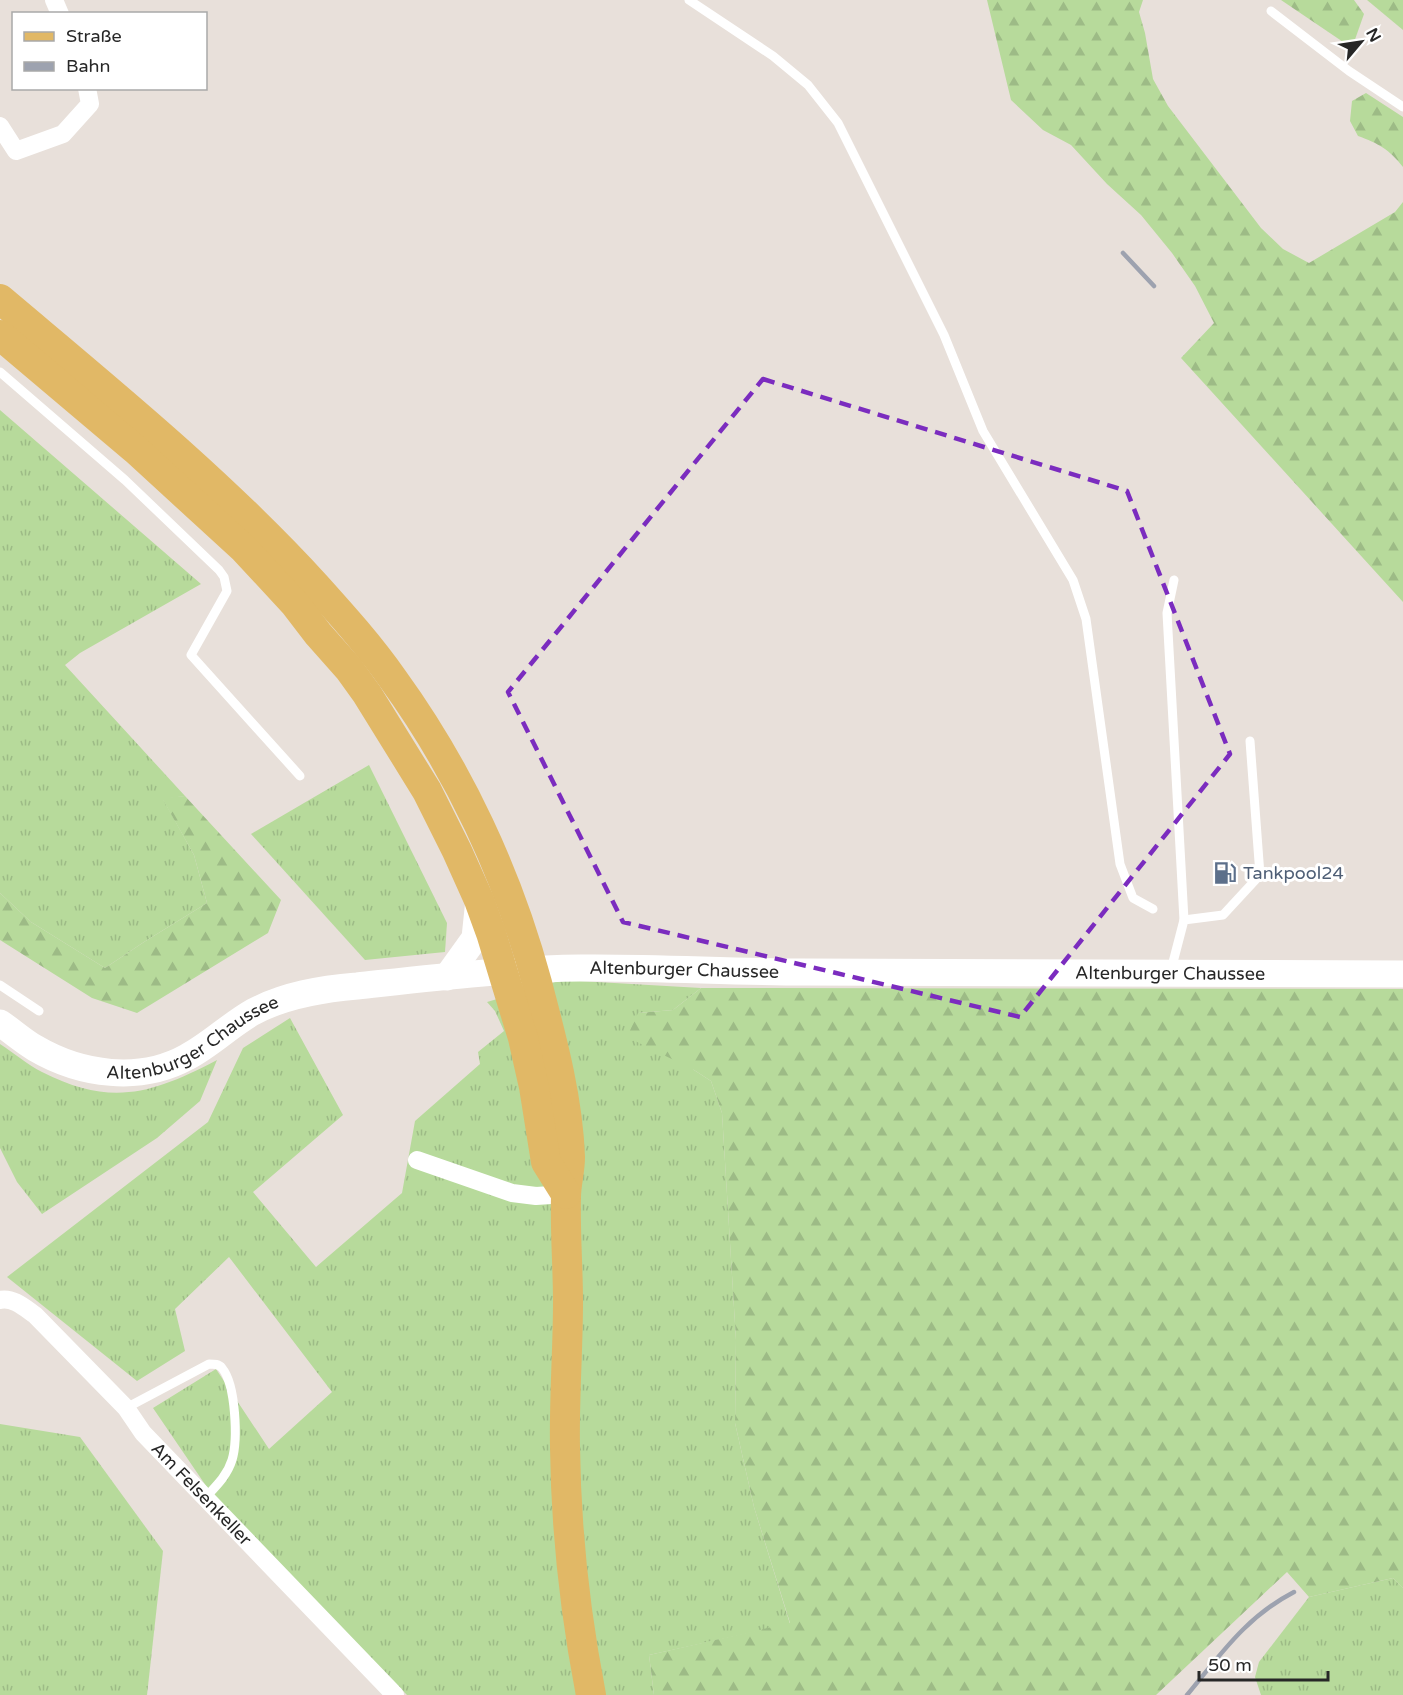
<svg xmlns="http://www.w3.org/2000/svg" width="1403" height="1695" viewBox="0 0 1403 1695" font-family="'Varela Round',sans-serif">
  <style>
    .grass { fill: url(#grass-tufts) }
    .forest { fill: url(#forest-firs) }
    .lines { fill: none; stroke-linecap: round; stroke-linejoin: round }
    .lane { stroke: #fff; stroke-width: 9 }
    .street { stroke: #fff; stroke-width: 18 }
    .secondary { stroke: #fff; stroke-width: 27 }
    .primary { stroke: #e1b866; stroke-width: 30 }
    .rail { stroke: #9da2af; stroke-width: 4.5 }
    .marked { fill: none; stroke: #7b2cbf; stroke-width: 4.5; stroke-dasharray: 12 8; stroke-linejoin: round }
    .labels { text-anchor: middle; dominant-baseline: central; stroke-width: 6; stroke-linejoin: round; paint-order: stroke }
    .service-label { font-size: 18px; fill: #4e5e75; stroke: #fff; text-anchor: start }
    .street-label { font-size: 18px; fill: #272727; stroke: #fff }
  </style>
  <defs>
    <pattern id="grass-tufts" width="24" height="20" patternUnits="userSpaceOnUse" patternTransform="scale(1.5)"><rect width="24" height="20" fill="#b7da9b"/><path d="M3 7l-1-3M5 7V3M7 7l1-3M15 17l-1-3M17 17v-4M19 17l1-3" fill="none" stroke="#9dbb86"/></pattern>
    <pattern id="forest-firs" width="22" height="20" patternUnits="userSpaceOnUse" patternTransform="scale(1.5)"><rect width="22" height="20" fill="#b7da9b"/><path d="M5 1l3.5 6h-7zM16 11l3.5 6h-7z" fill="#9dbb86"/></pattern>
  </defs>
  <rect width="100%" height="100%" fill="#e8e0da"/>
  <g class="grass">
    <path d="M 0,410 L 201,584 L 80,653 L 65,665 L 185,796 L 163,799 L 194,855 L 207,903 L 144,942 L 105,968 L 31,922 L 0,893 Z"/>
    <path d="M 369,765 L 447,923 L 445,952 L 365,960 L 251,834 Z"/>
    <path d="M 562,980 L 701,988 L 673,1010 L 638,1013 L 694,1070 L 711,1081 L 722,1113 L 736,1340 L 735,1423 L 754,1507 L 790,1624 L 649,1655 L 654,1695 L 407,1695 L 215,1499 L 153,1408 L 216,1369 L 269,1449 L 332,1392 L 229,1257 L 175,1309 L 185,1351 L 137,1381 L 7,1277 L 208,1122 L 243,1048 L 290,1018 L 343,1115 L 253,1192 L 316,1267 L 402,1193 L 415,1121 L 480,1064 L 478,1052 L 504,1031 L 495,1011 L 487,1002 Z"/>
    <path d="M 0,1044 C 14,1053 28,1065 42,1072 C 111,1107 152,1094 217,1060 L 200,1101 L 157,1138 L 42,1214 L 17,1182 L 0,1148 Z"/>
    <path d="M 0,1424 L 80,1437 L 163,1551 L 147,1695 L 0,1695 Z"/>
    <path d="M 1393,1578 L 1403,1588 L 1403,1695 L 1261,1695 L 1255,1677 L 1259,1662 L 1309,1597 Z"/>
  </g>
  <g class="forest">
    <path d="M 987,0 L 1143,0 L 1139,12 L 1145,33 L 1153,79 L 1168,106 L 1261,228 L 1283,249 L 1309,263 L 1395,212 L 1403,202 L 1403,602 L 1181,358 L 1214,323 L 1195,286 L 1172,253 L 1141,215 L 1107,184 L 1071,145 L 1043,130 L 1011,100 Z"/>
    <path d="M 1281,0 L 1354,0 L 1364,14 L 1352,48 Z"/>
    <path d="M 1367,0 L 1403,0 L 1403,30 Z"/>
    <path d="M 1366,93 L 1403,117 L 1403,167 C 1390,150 1378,143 1358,136 L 1350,121 L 1352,101 Z"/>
    <path d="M 185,796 L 281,900 L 268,933 L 137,1013 L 92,998 L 0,940 L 0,893 L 31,922 L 105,968 L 144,942 L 207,903 L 194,855 L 162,798 Z"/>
    <path d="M 701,988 L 1403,989 L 1403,1588 L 1393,1578 L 1309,1597 L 1287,1572 L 1156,1695 L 654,1695 L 649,1655 L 790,1623 L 754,1507 L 735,1423 L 736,1340 L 722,1113 L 711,1081 L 694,1070 L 627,1037 L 638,1013 L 673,1010 Z"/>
  </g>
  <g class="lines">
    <g class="lane">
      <path d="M 689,0 L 773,56 L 808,85 L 838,123 L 944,335 L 983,431 L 1073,580 L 1086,619 L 1120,864 L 1133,898 L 1153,909"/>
      <path d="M 1271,11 L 1349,71 L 1403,107"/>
      <path d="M 0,372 L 125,480 L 219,570 L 224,577 L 227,591 L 191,655 L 300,776"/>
      <path d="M 1174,580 L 1167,613 L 1184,920"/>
      <path d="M 1171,970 L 1184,920 L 1223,915 L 1260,875 L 1250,741"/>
      <path d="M 0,985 L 39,1011"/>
      <path d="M 126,1408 L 209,1364 C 214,1364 219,1364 222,1368 C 236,1385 238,1440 232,1460 C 227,1476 216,1486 205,1498"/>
    </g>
    <g class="street">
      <path d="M 54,0 L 60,14"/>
      <path d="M 0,126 L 16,151 L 63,134 L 90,104 L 87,88"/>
      <path d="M 417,1160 L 512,1193 L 536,1196 L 566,1194"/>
      <path id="s1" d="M 0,1300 C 13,1297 25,1308 35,1315 L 126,1408 L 143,1433 L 395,1695"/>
    </g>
    <g class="secondary">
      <path d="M 447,977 L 475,938 L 479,900"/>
      <path id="s2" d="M 0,1023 C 12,1031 23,1041 35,1048 C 81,1075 140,1083 187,1057 C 210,1045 230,1025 253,1012 C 285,995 321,989 357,986 C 431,978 506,969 580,968 C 655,967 729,972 804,972 C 1003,972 1203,974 1403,974"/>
    </g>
    <g class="primary">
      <path d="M 0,299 C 109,391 220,481 316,586 C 343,616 370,646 393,679 C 459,770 508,875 537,983 C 552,1040 568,1099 570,1157 C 570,1171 566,1184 566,1197 C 565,1232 568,1267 568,1302 C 568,1350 564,1399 565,1447 C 566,1530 575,1613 591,1695"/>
      <path d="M 0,335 L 136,450 L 244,549 L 295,604 L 318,634 L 349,669 L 367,694 L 427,791 L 457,851 L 479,900 L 491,933 L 523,1038 L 534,1087 L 546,1162 L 566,1194"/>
    </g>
    <g class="rail">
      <path d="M 1123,253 L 1154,286"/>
      <path d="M 1187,1695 C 1221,1654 1246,1617 1294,1592"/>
    </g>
  </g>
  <path class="marked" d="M 763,379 L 1127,491 L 1230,754 L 1020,1017 L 623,922 L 508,692 Z"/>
  <defs>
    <g id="fuel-bare" transform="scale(1.8)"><path d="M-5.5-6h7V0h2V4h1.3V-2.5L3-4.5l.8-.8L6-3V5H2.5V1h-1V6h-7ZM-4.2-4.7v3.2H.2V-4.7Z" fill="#5c6f8a" stroke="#fff" stroke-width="2.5" paint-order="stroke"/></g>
  </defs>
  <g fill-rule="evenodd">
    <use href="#fuel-bare" x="1225" y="873"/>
  </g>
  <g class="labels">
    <g class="service-label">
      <text x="1243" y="873">Tankpool24</text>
    </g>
    <g class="street-label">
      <text stroke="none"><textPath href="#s2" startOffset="718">Altenburger Chaussee</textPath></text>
      <text stroke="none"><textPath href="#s2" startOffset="1204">Altenburger Chaussee</textPath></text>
      <text stroke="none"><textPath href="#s2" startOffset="214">Altenburger Chaussee</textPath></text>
      <text stroke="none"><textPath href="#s1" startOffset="284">Am Felsenkeller</textPath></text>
    </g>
  </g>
  <rect x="12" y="12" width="195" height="78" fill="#ffffff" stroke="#a9a9a9" stroke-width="1.5"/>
  <rect x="24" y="32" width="30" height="9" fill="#e1b866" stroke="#a9a9a9" stroke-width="1.5"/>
  <text x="66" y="42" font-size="18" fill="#272727">Straße</text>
  <rect x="24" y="62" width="30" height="9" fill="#9da2af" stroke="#a9a9a9" stroke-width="1.5"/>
  <text x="66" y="72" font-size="18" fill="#272727">Bahn</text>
  <g transform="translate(1361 42) rotate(61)" stroke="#ffffff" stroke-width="4.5" paint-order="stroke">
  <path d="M0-4.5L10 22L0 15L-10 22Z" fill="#272727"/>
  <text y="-9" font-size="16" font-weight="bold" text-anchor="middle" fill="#272727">N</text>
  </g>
  <path d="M1199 1671v9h129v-9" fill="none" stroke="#272727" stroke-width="3"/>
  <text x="1208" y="1671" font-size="18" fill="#272727" stroke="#ffffff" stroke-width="4.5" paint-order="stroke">50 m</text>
</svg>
